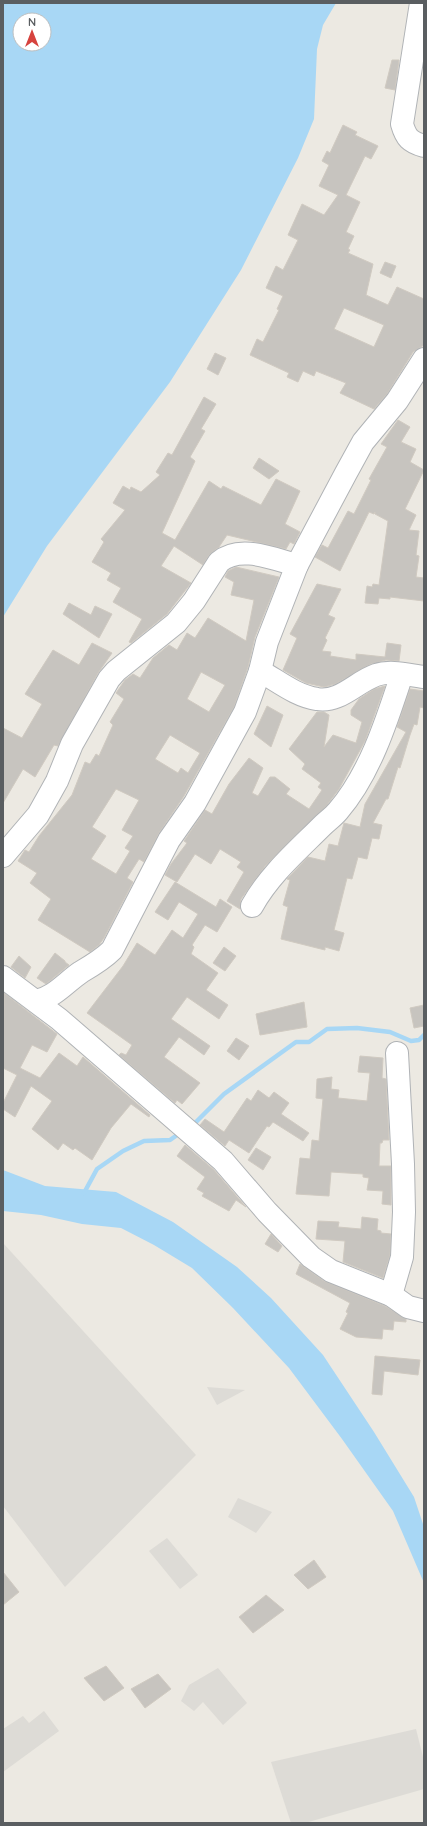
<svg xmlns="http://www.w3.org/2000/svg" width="427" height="1826" viewBox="0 0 427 1826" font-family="Quicksand,sans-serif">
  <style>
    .industrial { fill: #dddbd6 }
    .water { fill: #a8d7f5; fill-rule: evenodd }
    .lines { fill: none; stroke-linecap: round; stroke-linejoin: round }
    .stream { stroke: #a8d7f5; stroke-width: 4.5 }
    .building { fill: #c7c4bf; stroke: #d0cac1; fill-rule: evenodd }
    .minor-casing { stroke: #b0b3b6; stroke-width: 24 }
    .minor { stroke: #fff; stroke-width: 22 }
  </style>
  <rect width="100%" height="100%" fill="#ece9e2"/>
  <g class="industrial">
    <path d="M 3,1243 L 196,1455 L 65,1587 L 3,1506 Z"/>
    <path d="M 207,1387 L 245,1390 L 217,1405 Z"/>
    <path d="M 238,1498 L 272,1512 L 256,1533 L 228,1517 Z"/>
    <path d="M 167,1538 L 198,1575 L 180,1589 L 149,1551 Z"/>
    <path d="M 218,1668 L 247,1703 L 223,1725 L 203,1702 L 194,1711 L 181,1701 L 189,1685 Z"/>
    <path d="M 44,1711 L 59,1731 L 3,1772 L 3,1729 L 23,1716 L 29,1723 Z"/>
    <path d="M 416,1729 L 424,1761 L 424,1789 L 305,1823 L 291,1823 L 271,1762 Z"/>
  </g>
  <g class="water">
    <path d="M 3,3 L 336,3 L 323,25 L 317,49 L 314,119 L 298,158 L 241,270 L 170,382 L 47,546 L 3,617 ZM 20,20 L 44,20 L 44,44 L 20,44 Z"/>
    <path d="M 3,1170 L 45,1186 L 116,1192 L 173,1222 L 237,1267 L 271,1298 L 323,1355 L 374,1432 L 414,1497 L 424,1527 L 424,1583 L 393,1511 L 342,1439 L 289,1368 L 233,1308 L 192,1268 L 154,1245 L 121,1228 L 82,1224 L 41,1215 L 3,1211 Z"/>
  </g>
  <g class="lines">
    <g class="stream">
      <path d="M 192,1126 L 224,1094 L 296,1042 L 309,1042 L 327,1029 L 357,1028 L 390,1032 L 411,1041 L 419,1040 L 424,1035"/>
      <path d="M 84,1193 L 97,1169 L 123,1151 L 144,1141 L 170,1140 L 180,1133"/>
    </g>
  </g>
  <g class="building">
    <path d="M 392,60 L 399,60 L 395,90 L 385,88 Z"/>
    <path d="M 343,125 L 357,132 L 355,135 L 378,146 L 371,159 L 365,156 L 346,195 L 360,202 L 346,232 L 354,236 L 348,249 L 350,250 L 348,253 L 373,264 L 366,295 L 388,305 L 397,287 L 424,299 L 424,345 L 413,352 L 387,394 L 374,409 L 340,393 L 346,383 L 316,371 L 314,376 L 303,371 L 298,382 L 287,377 L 289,373 L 250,355 L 257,339 L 263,342 L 279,310 L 277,309 L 283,296 L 266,288 L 276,266 L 283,270 L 298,240 L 288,235 L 302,204 L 324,215 L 338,195 L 319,186 L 329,165 L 322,161 L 327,151 L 330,153 ZM 344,308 L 384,325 L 374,347 L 334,329 Z"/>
    <path d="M 385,262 L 396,266 L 391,278 L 380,273 Z"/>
    <path d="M 215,353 L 226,358 L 218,375 L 207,369 Z"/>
    <path d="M 204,397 L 216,404 L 201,429 L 205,431 L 190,457 L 195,461 L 162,533 L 175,540 L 209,481 L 221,489 L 223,486 L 261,505 L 276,479 L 300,491 L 285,524 L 300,532 L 294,544 L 290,542 L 286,549 L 227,535 L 219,547 L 209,555 L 203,565 L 174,546 L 161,566 L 191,583 L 167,614 L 131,643 L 129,642 L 142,619 L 113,602 L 121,588 L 107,580 L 111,573 L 92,562 L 104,542 L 101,539 L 125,510 L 113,503 L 123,486 L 130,490 L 131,487 L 141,492 L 160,475 L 156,472 L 168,453 L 172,455 Z"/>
    <path d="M 398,420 L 410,427 L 401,442 L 416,449 L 410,462 L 424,470 L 405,509 L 416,515 L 409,530 L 419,531 L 416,555 L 419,556 L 416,577 L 424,578 L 424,601 L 390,597 L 390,599 L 379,598 L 378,604 L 365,603 L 367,586 L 372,587 L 373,584 L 379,585 L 388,521 L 375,514 L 375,512 L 374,514 L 369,512 L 340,571 L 315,557 L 322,545 L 328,548 L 348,511 L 354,514 L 371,480 L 369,479 L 387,447 L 381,444 Z"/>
    <path d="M 259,458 L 279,471 L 269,479 L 253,468 Z"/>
    <path d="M 236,567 L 279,577 L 255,637 L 248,667 L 234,707 L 184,796 L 159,833 L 144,862 L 139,859 L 127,878 L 133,882 L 104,938 L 99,945 L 90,952 L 38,920 L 51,899 L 30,883 L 37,873 L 18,861 L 25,850 L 29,852 L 39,836 L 72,795 L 85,762 L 90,764 L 96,754 L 99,756 L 113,725 L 110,722 L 124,699 L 116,693 L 125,680 L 133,674 L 140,678 L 153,658 L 169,645 L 177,650 L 187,633 L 195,638 L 208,618 L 246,641 L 254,600 L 231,595 L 234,582 L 225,577 L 228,571 ZM 201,672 L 225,685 L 209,712 L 187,699 ZM 170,735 L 200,753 L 188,773 L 181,768 L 178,773 L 155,759 ZM 116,789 L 139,800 L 122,830 L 133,836 L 125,848 L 130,851 L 116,874 L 91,859 L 106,836 L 92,827 Z"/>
    <path d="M 317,584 L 341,589 L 328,615 L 335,618 L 325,638 L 327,640 L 322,651 L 331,652 L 330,656 L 356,660 L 356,654 L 385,657 L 387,643 L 401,645 L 399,661 L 386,660 L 371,664 L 335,684 L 324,687 L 306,683 L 283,670 L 297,638 L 290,634 Z"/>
    <path d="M 69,603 L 91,615 L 95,606 L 112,614 L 99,638 L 63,614 Z"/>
    <path d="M 92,643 L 112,653 L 98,673 L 58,746 L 54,745 L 35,777 L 23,769 L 3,803 L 3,728 L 22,738 L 42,704 L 25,694 L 53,650 L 79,665 Z"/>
    <path d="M 385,686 L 365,741 L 339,789 L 327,805 L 266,865 L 241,899 L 240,909 L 227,901 L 244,872 L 237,867 L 241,862 L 220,849 L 211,864 L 195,854 L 177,882 L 165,875 L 171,864 L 187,843 L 184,841 L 205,810 L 212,814 L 229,784 L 249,758 L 263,768 L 252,793 L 258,796 L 270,777 L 275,777 L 290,789 L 286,794 L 309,809 L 322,790 L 318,787 L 321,783 L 302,769 L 305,764 L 289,749 L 317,712 L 324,712 L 329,715 L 324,747 L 333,735 L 356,743 L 362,722 L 351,715 L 351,710 L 359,699 L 374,689 Z"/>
    <path d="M 410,689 L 424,691 L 424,708 L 420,707 L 417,725 L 414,724 L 410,735 L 400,768 L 398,767 L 388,799 L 386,799 L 373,823 L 382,825 L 379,839 L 372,838 L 367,859 L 358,857 L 352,879 L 347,878 L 334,930 L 344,933 L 339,951 L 325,947 L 325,950 L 281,939 L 288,907 L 283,905 L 290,880 L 287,879 L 308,857 L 325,861 L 329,844 L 338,846 L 344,823 L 360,827 L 365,804 L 406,732 L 397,727 Z"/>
    <path d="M 267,706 L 283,715 L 271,747 L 254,734 Z"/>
    <path d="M 175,882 L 216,907 L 220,899 L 232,907 L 217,932 L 205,925 L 192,945 L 194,947 L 191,954 L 218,973 L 206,990 L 228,1005 L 219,1019 L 187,997 L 171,1019 L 210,1046 L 204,1055 L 179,1037 L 164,1057 L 200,1083 L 182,1104 L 177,1100 L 175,1103 L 119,1055 L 121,1053 L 126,1055 L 132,1045 L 87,1013 L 123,966 L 137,943 L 155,955 L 172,930 L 183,938 L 198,914 L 179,902 L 168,920 L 155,912 Z"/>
    <path d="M 224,947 L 236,956 L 225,971 L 213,963 Z"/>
    <path d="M 55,953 L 65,961 L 65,962 L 69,965 L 46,984 L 37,978 Z"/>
    <path d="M 19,956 L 31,967 L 25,978 L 11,967 Z"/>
    <path d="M 4,993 L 57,1034 L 47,1052 L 32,1045 L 20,1068 L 40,1078 L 59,1053 L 77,1066 L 83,1057 L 150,1115 L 149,1117 L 131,1104 L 111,1128 L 92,1160 L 75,1148 L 73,1150 L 63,1143 L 58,1150 L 32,1129 L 52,1101 L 31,1086 L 15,1117 L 3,1109 L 3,1103 L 17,1075 L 3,1068 Z"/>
    <path d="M 304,1002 L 307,1027 L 260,1035 L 256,1014 Z"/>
    <path d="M 424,1005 L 424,1026 L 414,1028 L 410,1008 Z"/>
    <path d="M 236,1038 L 249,1046 L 239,1060 L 227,1051 Z"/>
    <path d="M 360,1056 L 383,1058 L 382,1078 L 386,1079 L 389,1140 L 383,1140 L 382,1143 L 380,1143 L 379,1166 L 391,1166 L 391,1205 L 382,1204 L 383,1191 L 367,1190 L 369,1178 L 363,1177 L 363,1174 L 331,1172 L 329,1196 L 296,1194 L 300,1158 L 310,1159 L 312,1140 L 319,1141 L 323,1099 L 316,1098 L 317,1079 L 332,1077 L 331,1089 L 339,1090 L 338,1098 L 367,1101 L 370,1073 L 358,1072 Z"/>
    <path d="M 258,1090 L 269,1098 L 274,1092 L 289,1103 L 281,1114 L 309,1133 L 303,1141 L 273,1122 L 269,1127 L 267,1126 L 249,1153 L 229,1140 L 225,1146 L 200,1125 L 205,1119 L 224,1132 L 247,1098 L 251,1101 Z"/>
    <path d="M 185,1145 L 214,1170 L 246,1207 L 236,1200 L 229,1211 L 202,1196 L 204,1193 L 197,1189 L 205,1177 L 177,1156 Z"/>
    <path d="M 256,1148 L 271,1157 L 263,1170 L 248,1160 Z"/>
    <path d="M 362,1217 L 378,1219 L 377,1230 L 381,1231 L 381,1233 L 391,1234 L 390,1255 L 383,1278 L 343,1262 L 345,1241 L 316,1239 L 318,1221 L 339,1222 L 338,1227 L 361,1229 Z"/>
    <path d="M 271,1234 L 282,1246 L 278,1252 L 265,1244 Z"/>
    <path d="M 300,1264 L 324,1281 L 385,1306 L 406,1319 L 406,1322 L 394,1321 L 393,1330 L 383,1329 L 382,1339 L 356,1337 L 340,1329 L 348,1313 L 346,1312 L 350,1303 L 296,1274 Z"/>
    <path d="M 375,1356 L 420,1360 L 418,1375 L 384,1371 L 382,1395 L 372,1394 Z"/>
    <path d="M 314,1560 L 326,1577 L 308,1589 L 294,1575 Z"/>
    <path d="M 3,1572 L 19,1592 L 3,1605 Z"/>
    <path d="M 266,1595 L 284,1610 L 253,1633 L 239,1617 Z"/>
    <path d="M 106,1666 L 124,1688 L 104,1701 L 84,1678 Z"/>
    <path d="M 158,1674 L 171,1689 L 145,1708 L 131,1689 Z"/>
  </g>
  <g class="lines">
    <g class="minor-casing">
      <g id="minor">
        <path d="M 421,3 L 402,124 C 406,138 410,142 424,146"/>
        <path d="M 260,671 C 278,681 296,696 317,699 C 340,703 356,682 376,675 C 391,670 408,675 424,677"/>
        <path d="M 3,856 L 38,815 L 57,781 L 72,744 L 109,679 L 116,671 L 176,623 L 194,601 L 219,562 C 240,544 273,559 297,565"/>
        <path d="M 252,906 C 270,874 297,851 322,826 C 327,821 333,817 338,811 C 370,774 387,720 402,674"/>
        <path d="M 3,977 L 59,1019 L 223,1161 L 267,1212 L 311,1257 L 331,1271 L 391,1295 L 408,1307 L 424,1311"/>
        <path d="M 36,1001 C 55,997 66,982 81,972 C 93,965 103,959 112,950 L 169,840 L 195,803 L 245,712 L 260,671 L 267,642 L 297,565 L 346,473 L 363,442 L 397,401 L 424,359"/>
        <path d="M 391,1295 L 402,1257 L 404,1212 L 403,1164 L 397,1053"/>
      </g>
    </g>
    <use href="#minor" class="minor"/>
  </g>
  <rect width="427" height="1826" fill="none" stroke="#5a5e61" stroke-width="8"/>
  <g transform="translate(32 32)"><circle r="19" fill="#ffffff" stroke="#bdbfc0"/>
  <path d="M0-3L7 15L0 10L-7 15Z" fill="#d6433e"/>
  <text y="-6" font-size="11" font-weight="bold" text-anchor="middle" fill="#5a5e61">N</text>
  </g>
</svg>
